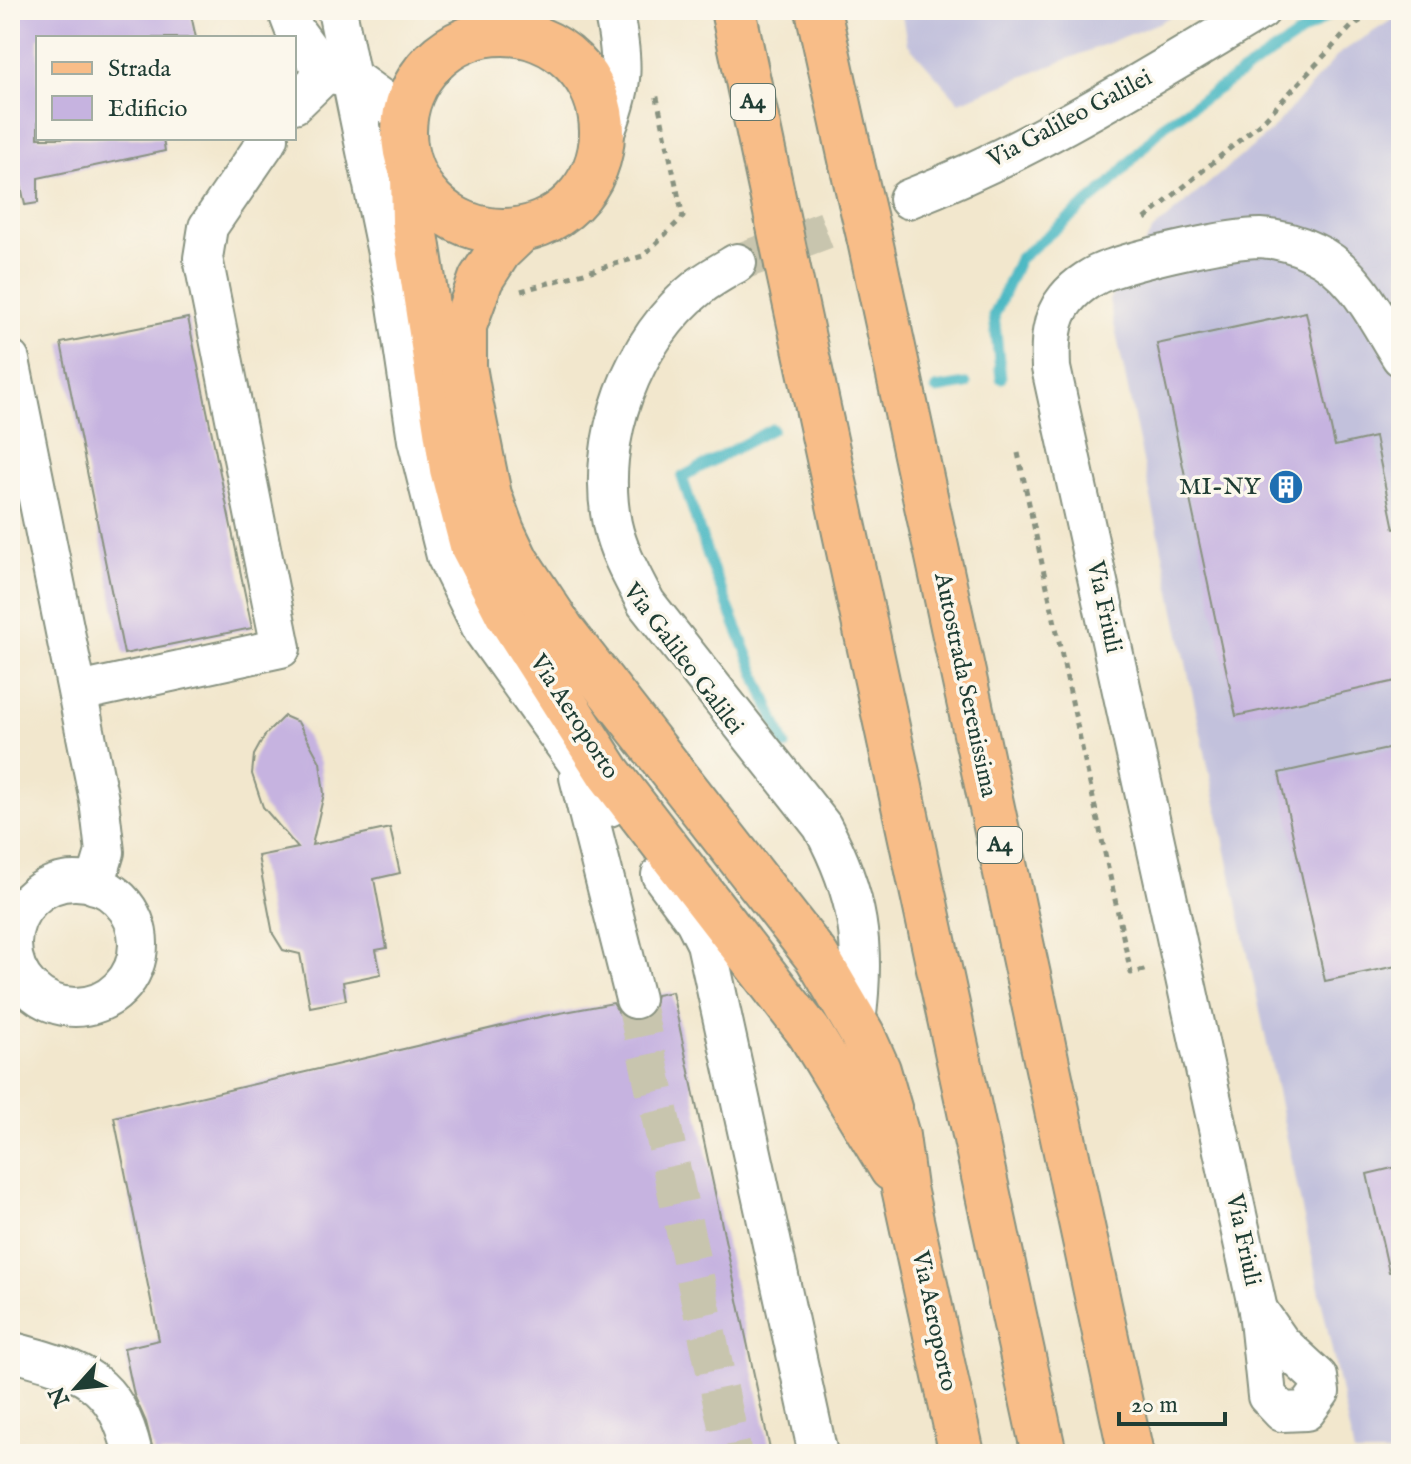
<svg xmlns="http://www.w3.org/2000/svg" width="1411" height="1464" viewBox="0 0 1411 1464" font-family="'IM FELL English',serif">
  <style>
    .industrial { fill: #c2c1dc }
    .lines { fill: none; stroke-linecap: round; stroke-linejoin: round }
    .stream { stroke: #49b8c3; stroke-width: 11 }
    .building { fill: #c6b3e0 }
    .minor-tunnel { stroke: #c8c5ae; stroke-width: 38; stroke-dasharray: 38 19; stroke-linecap: butt }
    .minor-casing { stroke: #889280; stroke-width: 42 }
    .major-casing { stroke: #889280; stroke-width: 48 }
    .highway-casing { stroke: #889280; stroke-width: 48 }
    .path { stroke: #889280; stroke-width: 5; stroke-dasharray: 6 6; stroke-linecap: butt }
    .minor { stroke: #fff; stroke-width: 38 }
    .major { stroke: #f8bd88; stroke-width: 44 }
    .highway { stroke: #f8bd88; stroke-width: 44 }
    .highway-bridge-casing { stroke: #889280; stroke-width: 48; stroke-linecap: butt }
    .highway-bridge { stroke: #f8bd88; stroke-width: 44 }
    .labels { text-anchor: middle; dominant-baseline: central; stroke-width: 7; stroke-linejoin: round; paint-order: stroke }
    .shield { fill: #fbf7ec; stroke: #61756b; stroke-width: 2 }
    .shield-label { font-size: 22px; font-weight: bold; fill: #1f3d34 }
    .street-label { font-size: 24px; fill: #1f3d34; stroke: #fbf7ec }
    .poi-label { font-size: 24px; fill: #1f3d34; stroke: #fbf7ec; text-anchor: end }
  </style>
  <rect width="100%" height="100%" fill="#fbf7ec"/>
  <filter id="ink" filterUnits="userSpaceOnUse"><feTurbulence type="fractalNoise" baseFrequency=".0125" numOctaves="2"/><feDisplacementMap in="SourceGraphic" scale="16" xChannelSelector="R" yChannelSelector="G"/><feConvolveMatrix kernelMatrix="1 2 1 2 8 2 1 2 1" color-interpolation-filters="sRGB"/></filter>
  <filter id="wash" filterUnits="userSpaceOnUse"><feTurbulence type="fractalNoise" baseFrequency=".006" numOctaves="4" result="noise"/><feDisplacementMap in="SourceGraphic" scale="32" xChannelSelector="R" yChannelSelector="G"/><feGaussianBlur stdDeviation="1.8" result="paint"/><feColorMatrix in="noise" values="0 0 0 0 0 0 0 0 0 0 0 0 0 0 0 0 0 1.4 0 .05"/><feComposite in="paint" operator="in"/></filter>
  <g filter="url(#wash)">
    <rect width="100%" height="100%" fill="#f2e7cd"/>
    <g class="industrial">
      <path d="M 901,10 L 1180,10 L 1161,22 L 959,102 L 907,43 Z"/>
      <path d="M 1401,14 L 1401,1454 L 1354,1454 L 1109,300 L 1153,230 L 1270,132 L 1340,53 Z"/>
    </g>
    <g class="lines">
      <g class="stream">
        <path d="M 1001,378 L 994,316 L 1019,259 L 1108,186 L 1164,125 L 1336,10"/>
        <path d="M 936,389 L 966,384"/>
        <path d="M 772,429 L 682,477 L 710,562 L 785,746"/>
      </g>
    </g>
    <g id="blocks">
      <g class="building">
        <path d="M 10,10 L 190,10 L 196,38 L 38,38 L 38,138 L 163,138 L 165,151 L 38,178 L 38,203 L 25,205 L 10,132 Z"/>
        <path d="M 1306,312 L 1335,446 L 1375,437 L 1394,529 L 1401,528 L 1401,680 L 1236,716 L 1157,344 Z"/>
        <path d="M 188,318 L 252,628 L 124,654 L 61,343 Z"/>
        <path d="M 284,716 L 298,722 L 320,762 L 324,794 L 312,845 L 390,828 L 400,873 L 374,879 L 387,948 L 376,950 L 381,974 L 343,982 L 346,1000 L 310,1007 L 300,954 L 283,950 L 273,934 L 258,856 L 298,848 L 263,807 L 252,774 L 254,755 L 265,735 Z"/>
        <path d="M 1401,746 L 1401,965 L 1325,981 L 1279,773 Z"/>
        <path d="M 672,992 L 771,1454 L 154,1454 L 146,1422 L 134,1395 L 124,1348 L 159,1340 L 114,1117 L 544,1016 L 613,1003 L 620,1015 L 640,1020 L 651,1014 L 656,995 Z"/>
        <path d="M 1401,1166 L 1401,1271 L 1389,1272 L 1367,1174 Z"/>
      </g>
    </g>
  </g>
  <g filter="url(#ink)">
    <use href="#blocks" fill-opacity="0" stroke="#889280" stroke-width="2"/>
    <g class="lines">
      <g class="minor-tunnel">
        <path d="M 737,263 L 908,199"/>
        <path d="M 635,999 L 733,1454"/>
      </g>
      <g class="minor-casing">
        <g id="minor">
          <path d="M 287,10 L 295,31 L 326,73 L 352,78 L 405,116"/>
          <path d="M 337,10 L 395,292 L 417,440 L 446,556 L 483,631 L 609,807"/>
          <path d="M 294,104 L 326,73"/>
          <path d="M 602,140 C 624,88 625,65 613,10"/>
          <path d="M 908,199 C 1032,151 1147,78 1261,10"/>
          <path d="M 737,263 C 725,270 712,277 700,286 C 632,339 595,440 612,524 C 618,552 633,578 646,603 L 822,826 C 859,895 866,945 856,1023"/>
          <path d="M 10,360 L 99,800 L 105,852 L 95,885"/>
          <path d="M 79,692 L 281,648 L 203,258 L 208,227 L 269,138"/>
          <path d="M 579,777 L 635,999"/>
          <path d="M 661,875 L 695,921 L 706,943 L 818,1454"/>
          <circle cx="75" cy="944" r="63"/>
          <path d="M 1258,1310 L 1051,368 C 1050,344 1050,318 1066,299 C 1077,285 1095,274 1111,269 C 1143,258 1228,238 1260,238 C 1278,239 1297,244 1313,252 C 1356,271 1377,320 1401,357"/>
          <path d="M 1258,1310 L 1281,1343 L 1318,1377 L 1320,1392 L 1306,1411 L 1282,1412 L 1267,1396 Z"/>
          <path d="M 10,1351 C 80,1370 115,1377 133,1454"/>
        </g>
      </g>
      <g class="major-casing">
        <g id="major">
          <circle cx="503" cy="132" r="99"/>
          <path d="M 413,175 L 414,221 L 452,469 L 472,545 L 507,613 L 609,773 L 809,1032 L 892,1169"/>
          <path d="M 521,230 L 499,251 L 481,279 L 464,326 L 464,367 L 470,401 L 489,495 L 502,531 L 517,562 L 562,630 L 817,957 L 862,1034 L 878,1070 L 897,1136 L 904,1188 L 962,1454"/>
        </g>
      </g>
      <g class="highway-casing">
        <g id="highway">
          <path d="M 733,10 L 772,193"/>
          <path d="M 818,10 L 852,164"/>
          <path d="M 869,236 L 1131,1454"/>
          <path d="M 787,264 L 1044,1454"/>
        </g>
      </g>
      <g class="path">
        <path d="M 1145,219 L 1265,119 L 1352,26 L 1378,10"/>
        <path d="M 521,291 L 643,256 L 683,217 L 656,93"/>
        <path d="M 1018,453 L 1131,973 L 1148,969"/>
      </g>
      <use href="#minor" class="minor"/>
      <use href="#major" class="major"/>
      <use href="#highway" class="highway"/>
      <g class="highway-bridge-casing">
        <g id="highway-bridge">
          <path d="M 852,164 L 869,236"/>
          <path d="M 772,193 L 787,264"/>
        </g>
      </g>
      <use href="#highway-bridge" class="highway-bridge"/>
    </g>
  </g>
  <defs>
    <g id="building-disc" transform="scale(1.8)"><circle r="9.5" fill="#1f6fb2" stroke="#fbf7ec"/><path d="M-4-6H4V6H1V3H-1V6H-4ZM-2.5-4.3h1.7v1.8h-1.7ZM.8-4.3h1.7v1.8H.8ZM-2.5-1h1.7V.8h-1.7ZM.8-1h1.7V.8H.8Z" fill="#fff"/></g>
  </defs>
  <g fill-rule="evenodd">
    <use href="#building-disc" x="1286" y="487"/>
  </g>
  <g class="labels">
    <g class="shield">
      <rect x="731" y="84" width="44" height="36" rx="6"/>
      <rect x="978" y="827" width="44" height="36" rx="6"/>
    </g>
    <g class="shield-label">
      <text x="753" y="102">A4</text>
      <text x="1000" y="845">A4</text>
    </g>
    <g class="street-label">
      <text transform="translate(1070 119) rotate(-28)">Via Galileo Galilei</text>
      <text transform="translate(1104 607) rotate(78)">Via Friuli</text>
      <text transform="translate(683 659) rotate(53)">Via Galileo Galilei</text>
      <text transform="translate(965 685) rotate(78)">Autostrada Serenissima</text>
      <text transform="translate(574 717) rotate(57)">Via Aeroporto</text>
      <text transform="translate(1243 1240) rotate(78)">Via Friuli</text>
      <text transform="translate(934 1321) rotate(78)">Via Aeroporto</text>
    </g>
    <g class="poi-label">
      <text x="1260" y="487">MI-NY</text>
    </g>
  </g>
  <rect width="1411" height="1464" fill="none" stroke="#fbf7ec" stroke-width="40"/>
  <rect x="36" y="36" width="260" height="104" fill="#fbf7ec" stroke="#a3ada2" stroke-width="2"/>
  <rect x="52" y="62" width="40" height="12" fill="#f8bd88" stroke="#a3ada2" stroke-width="2"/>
  <text x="108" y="76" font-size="24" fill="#1f3d34">Strada</text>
  <rect x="52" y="96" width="40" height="24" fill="#c6b3e0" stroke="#a3ada2" stroke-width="2"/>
  <text x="108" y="116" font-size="24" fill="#1f3d34">Edificio</text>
  <g transform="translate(76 1388) rotate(243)" stroke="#fbf7ec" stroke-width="6" paint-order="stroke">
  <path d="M0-6L14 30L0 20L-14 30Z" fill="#1f3d34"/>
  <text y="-12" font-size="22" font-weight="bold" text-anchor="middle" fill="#1f3d34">N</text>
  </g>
  <path d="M1119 1412v12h106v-12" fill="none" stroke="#1f3d34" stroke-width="4"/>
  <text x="1131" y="1412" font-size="24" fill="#1f3d34" stroke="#fbf7ec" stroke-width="6" paint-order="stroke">20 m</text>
</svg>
